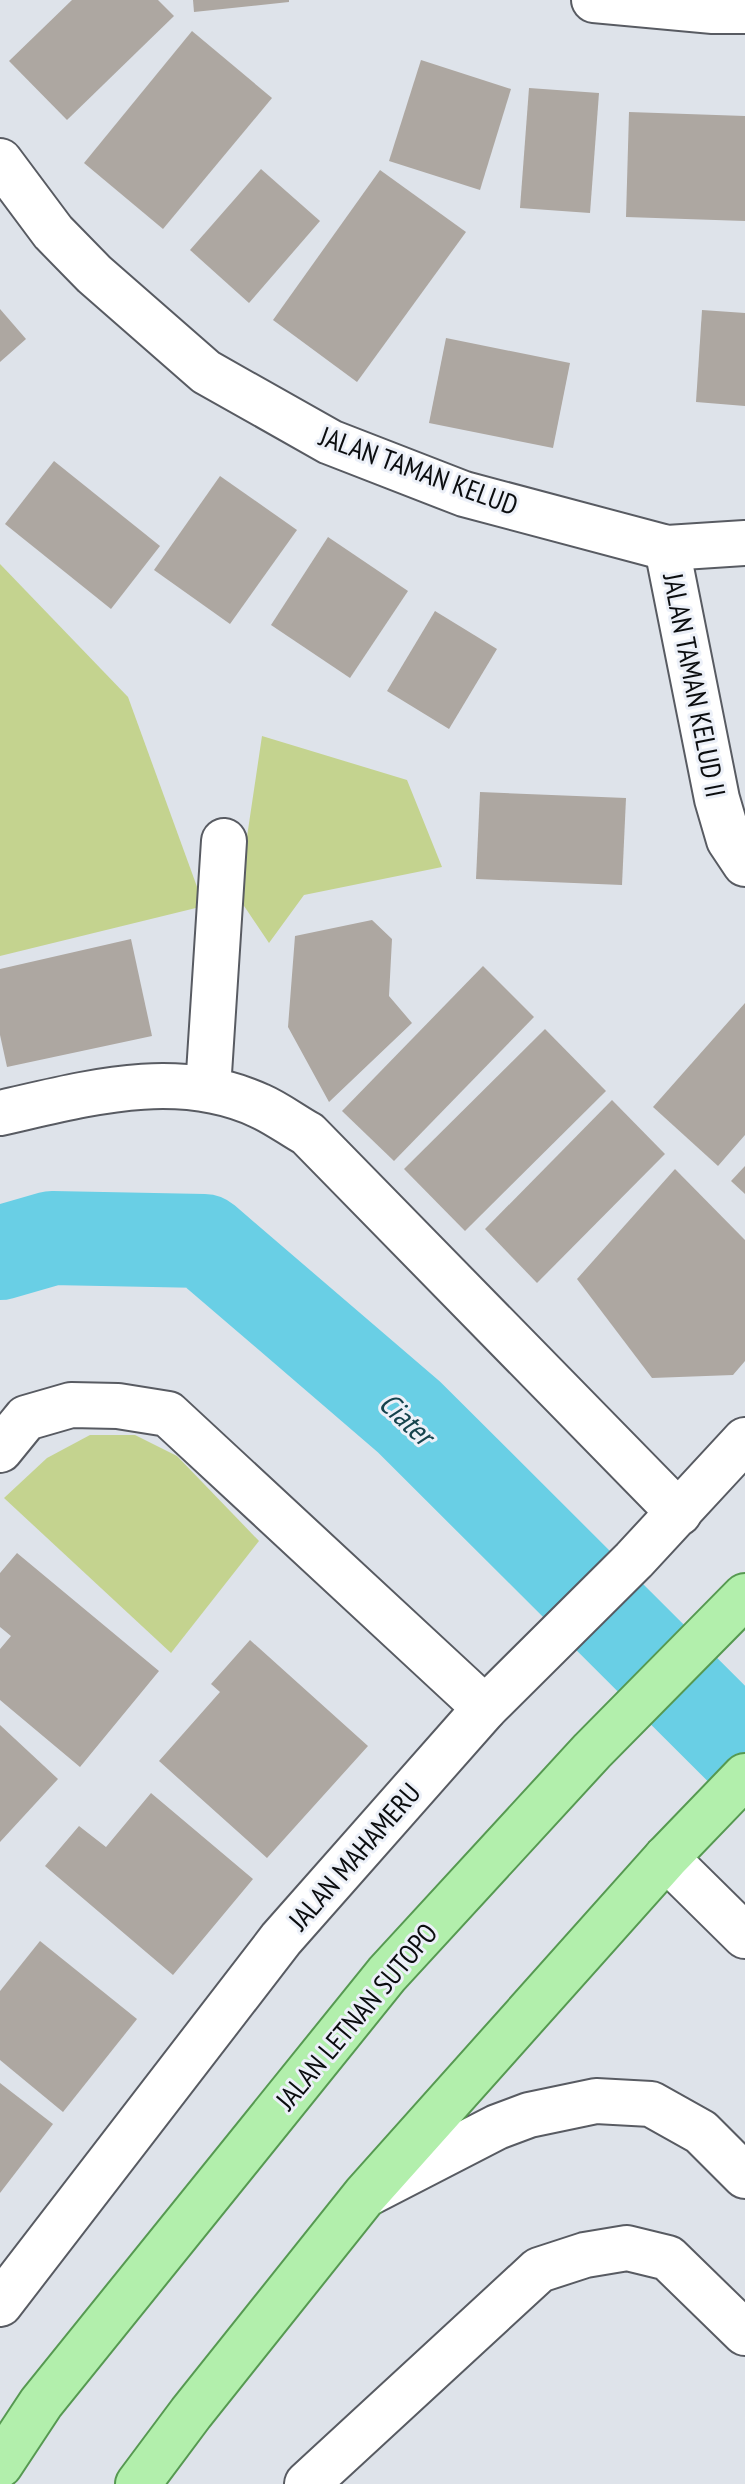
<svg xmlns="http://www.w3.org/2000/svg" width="745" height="2484" viewBox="0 0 745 2484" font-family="'PT Sans Narrow',sans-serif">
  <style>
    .green { fill: #c4d38f }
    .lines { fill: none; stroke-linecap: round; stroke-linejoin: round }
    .river { stroke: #69cfe5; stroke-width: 94 }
    .building { fill: #ada7a1 }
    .street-casing { stroke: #585b62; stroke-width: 48 }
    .primary-casing { stroke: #569951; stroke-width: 48 }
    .street { stroke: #fff; stroke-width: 44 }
    .primary { stroke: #b2efac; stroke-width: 44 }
    .labels { text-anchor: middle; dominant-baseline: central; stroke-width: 6; stroke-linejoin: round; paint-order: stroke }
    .street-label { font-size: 28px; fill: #0b0d0f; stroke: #ecf0f8 }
    .water-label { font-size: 30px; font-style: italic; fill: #15434d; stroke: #ecf0f8 }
  </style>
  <rect width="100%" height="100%" fill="#dee3ea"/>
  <g class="green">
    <path d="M 0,564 L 128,697 L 204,906 L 0,956 Z"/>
    <path d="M 262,736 L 407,780 L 442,867 L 304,895 L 269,943 L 238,897 Z"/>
    <path d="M 90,1435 L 135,1435 L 177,1456 L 259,1541 L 171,1653 L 4,1498 L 47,1458 Z"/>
  </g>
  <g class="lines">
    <path class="river" d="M 0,1253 L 52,1238 L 204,1241 L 409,1417 L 745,1752"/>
  </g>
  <g class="building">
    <path d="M 72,0 L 158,0 L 174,16 L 67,120 L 9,61 Z"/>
    <path d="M 193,0 L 289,0 L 289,2 L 194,12 Z"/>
    <path d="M 192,31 L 272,98 L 163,229 L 84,163 Z"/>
    <path d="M 421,60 L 511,89 L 480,190 L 389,161 Z"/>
    <path d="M 529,88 L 599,93 L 590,213 L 520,208 Z"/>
    <path d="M 629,112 L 745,116 L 745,221 L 626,217 Z"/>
    <path d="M 261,169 L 320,221 L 249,303 L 190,250 Z"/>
    <path d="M 380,170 L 466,232 L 357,382 L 273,320 Z"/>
    <path d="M 0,309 L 26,339 L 0,362 Z"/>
    <path d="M 702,310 L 745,313 L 745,406 L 696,402 Z"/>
    <path d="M 446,338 L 570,363 L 553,448 L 429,423 Z"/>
    <path d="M 54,461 L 160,546 L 111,609 L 5,524 Z"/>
    <path d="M 220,476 L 297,530 L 230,624 L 154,570 Z"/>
    <path d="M 328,537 L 408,591 L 350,678 L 271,625 Z"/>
    <path d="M 435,611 L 497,649 L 449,729 L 387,691 Z"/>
    <path d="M 480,792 L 626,798 L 622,885 L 476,879 Z"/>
    <path d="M 372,920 L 392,939 L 389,996 L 412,1023 L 329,1102 L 288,1027 L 295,936 Z"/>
    <path d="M 131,939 L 152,1036 L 7,1067 L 0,1035 L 0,969 Z"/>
    <path d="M 483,966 L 534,1017 L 394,1161 L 342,1111 Z"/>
    <path d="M 745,1003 L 745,1135 L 718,1166 L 653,1107 Z"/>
    <path d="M 545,1029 L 606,1091 L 465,1231 L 404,1169 Z"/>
    <path d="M 612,1100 L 665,1154 L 537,1283 L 485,1229 Z"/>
    <path d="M 745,1166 L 745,1194 L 731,1181 Z"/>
    <path d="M 675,1169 L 745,1240 L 745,1361 L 733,1375 L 652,1378 L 577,1279 Z"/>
    <path d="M 17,1553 L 159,1671 L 80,1767 L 0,1700 L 0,1649 L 11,1636 L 0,1627 L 0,1573 Z"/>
    <path d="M 250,1640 L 368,1746 L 267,1858 L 159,1761 L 220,1692 L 211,1684 Z"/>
    <path d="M 0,1725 L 58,1779 L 0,1842 Z"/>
    <path d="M 151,1793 L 253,1879 L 173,1975 L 45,1866 L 79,1826 L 106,1847 Z"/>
    <path d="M 40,1941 L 137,2019 L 63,2112 L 0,2060 L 0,1991 Z"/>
    <path d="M 0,2083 L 53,2124 L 0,2193 Z"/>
  </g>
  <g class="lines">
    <g class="street-casing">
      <g id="street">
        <path d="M 594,0 L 713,11 L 745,11"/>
        <path d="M 0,161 L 53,232 L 94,274 L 206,372 L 330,442 L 464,494 L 667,548 L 745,543"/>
        <path d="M 667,548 L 717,799 L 729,840 L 745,864"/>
        <path d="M 208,1089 L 224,841"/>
        <path d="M 0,1113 C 85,1094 176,1067 260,1106 C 276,1113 292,1125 308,1134 L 679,1513"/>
        <path d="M 0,1450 L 26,1418 L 71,1405 L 118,1406 L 168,1414 L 485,1708"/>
        <path d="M 666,1858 L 745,1936"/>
        <path d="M 369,2193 L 497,2127 L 529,2115 L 596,2101 L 651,2104 L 701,2132 L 745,2176"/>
        <path d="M 0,2304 L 281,1939 L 485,1708 L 634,1560 L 745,1440"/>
        <path d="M 307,2484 L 539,2270 L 585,2255 L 627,2248 L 668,2258 L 745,2333"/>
      </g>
    </g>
    <g class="primary-casing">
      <g id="primary">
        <path d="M 0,2465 L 41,2403 L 387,1974 L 592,1751 L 745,1596"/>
        <path d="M 138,2484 L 191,2413 L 365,2195 L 666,1858 L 745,1776"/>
      </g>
    </g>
    <use href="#street" class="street"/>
    <use href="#primary" class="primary"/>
  </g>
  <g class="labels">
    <g class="street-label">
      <text transform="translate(419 470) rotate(20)">JALAN TAMAN KELUD</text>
      <text transform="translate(695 685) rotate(79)">JALAN TAMAN KELUD II</text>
      <text transform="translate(354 1856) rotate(-49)">JALAN MAHAMERU</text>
      <text transform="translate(356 2016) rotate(-50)">JALAN LETNAN SUTOPO</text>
    </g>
    <g class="water-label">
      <text transform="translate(407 1418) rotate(43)">Ciater</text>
    </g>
  </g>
</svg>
